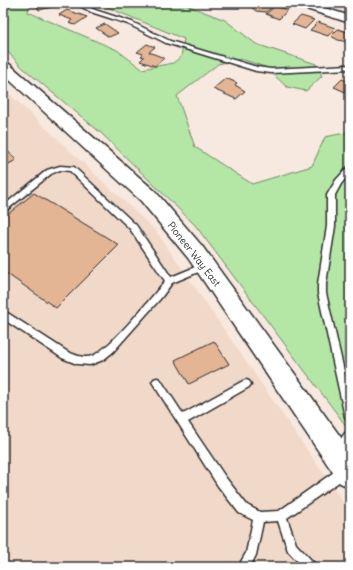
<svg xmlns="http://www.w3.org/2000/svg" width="353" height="570" viewBox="0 0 353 570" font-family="Delius,sans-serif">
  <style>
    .built { fill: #f1d9c9 }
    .green { fill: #b4e6a6; stroke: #708868 }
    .building { fill: #e4b595; stroke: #2b2b2b }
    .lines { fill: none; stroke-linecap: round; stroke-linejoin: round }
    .lane-casing { stroke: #2b2b2b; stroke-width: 3 }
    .street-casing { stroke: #2b2b2b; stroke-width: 3 }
    .secondary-casing { stroke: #2b2b2b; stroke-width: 3 }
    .lane { fill: #fff; fill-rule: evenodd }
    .street { fill: #fff; fill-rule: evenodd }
    .secondary { fill: #fff; fill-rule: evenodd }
    .labels { text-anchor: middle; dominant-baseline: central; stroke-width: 3.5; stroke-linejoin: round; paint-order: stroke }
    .street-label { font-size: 10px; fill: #2b2b2b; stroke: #fff }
  </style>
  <rect width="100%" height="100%" fill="#f7e9df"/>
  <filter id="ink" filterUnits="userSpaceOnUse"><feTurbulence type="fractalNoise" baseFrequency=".025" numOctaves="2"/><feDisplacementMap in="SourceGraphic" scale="8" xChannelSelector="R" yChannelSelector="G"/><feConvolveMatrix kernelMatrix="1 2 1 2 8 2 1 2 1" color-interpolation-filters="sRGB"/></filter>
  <g filter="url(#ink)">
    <path class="built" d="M 3,88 L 156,231 L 350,512 L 350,567 L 3,567 Z"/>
    <path class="green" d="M 3,3 L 30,3 L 28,12 L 117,50 L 142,69 L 173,63 L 181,57 L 184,39 L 97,3 L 181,3 L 225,20 L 256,44 L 316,64 L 322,76 L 306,91 L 287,87 L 265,67 L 241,59 L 218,64 L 177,96 L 195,147 L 252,184 L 312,166 L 325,137 L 350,132 L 350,431 L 195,225 L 101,133 L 23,68 L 3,47 Z"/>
    <g class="building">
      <path d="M 40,3 L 59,3 L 61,5 L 39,10 L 36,4 Z"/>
      <path d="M 255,3 L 265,3 L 273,6 L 266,12 L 256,11 L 251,7 Z"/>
      <path d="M 275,6 L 288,10 L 279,19 L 266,14 Z"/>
      <path d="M 67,10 L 87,17 L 75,25 L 69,23 L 72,20 L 59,15 Z"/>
      <path d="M 301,16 L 314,20 L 305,29 L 292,24 Z"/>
      <path d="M 318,22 L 335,28 L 328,36 L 310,30 Z"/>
      <path d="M 105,24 L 118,33 L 109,37 L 96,28 Z"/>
      <path d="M 338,29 L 350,33 L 348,42 L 338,40 L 331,36 Z"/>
      <path d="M 147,44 L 155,47 L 149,52 L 164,58 L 155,66 L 140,61 L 144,57 L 141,56 L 143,54 L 137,52 Z"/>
      <path d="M 226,78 L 237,83 L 235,85 L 245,91 L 236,99 L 213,89 Z"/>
      <path d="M 342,79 L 350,82 L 350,94 L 334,87 Z"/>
      <path d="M 3,146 L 16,160 L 3,167 Z"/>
      <path d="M 34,193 L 119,245 L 56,308 L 3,271 L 3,218 Z"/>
      <path d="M 214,341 L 229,364 L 189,384 L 175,360 Z"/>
    </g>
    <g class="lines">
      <g class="lane-casing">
        <g id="lane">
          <path d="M 75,3 L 81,3 L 95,10 L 132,22 L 170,41 L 257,67 L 271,69 L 350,65 L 350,69 L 271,73 L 256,71 L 166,43 L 128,24 L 91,12 Z"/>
          <path d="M 60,166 L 74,167 L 136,225 L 171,277 L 205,263 L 208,264 L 209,266 L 208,268 L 172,283 L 161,298 L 113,352 L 103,360 L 90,365 L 77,364 L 62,358 L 3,319 L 3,310 L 68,352 C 75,355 84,359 92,356 C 108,351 153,296 165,281 L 130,229 L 70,171 L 60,170 L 51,174 L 3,213 L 3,206 L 47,170 Z"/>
          <path d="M 348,167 L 350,167 L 350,173 L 341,184 L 335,195 L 335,226 L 326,284 L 326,293 L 350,397 L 350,422 L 347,420 L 345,417 L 318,293 L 318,284 L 327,226 L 327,195 L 336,180 Z"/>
          <path d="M 157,378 L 160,379 L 183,414 L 243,381 L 246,380 L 249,381 L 251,384 L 249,387 L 188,422 L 226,478 L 247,505 L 260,512 L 279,511 L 341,467 L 345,466 L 349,467 L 350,471 L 349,475 L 287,518 L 296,544 L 314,563 L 316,567 L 303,567 L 288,551 L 278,521 L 263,522 L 256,555 L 250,567 L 238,567 L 246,553 L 253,520 L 239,513 L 218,486 L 154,385 L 152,382 L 154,379 Z"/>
          <path d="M 350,429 C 350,439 351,453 340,457 L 337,455 L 335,452 C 338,445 343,432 350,429 Z"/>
        </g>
      </g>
      <g class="street-casing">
        <path id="street" d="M 293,3 L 309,3 L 350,16 L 350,23 L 294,5 Z"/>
      </g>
      <g class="secondary-casing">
        <path id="secondary" d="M 3,61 L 8,63 L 155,191 L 202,246 L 350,450 L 350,487 L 340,483 L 188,258 L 141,201 L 3,74 Z"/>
      </g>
      <use href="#lane" class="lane"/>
      <use href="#street" class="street"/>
      <use href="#secondary" class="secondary"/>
    </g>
  </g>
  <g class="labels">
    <g class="street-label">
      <text transform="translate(194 254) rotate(52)">Pioneer Way East</text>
    </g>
  </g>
  <rect width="353" height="570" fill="none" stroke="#fff" stroke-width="16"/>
  <rect x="8" y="8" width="337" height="554" fill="none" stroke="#2b2b2b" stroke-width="1.5" filter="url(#ink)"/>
</svg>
